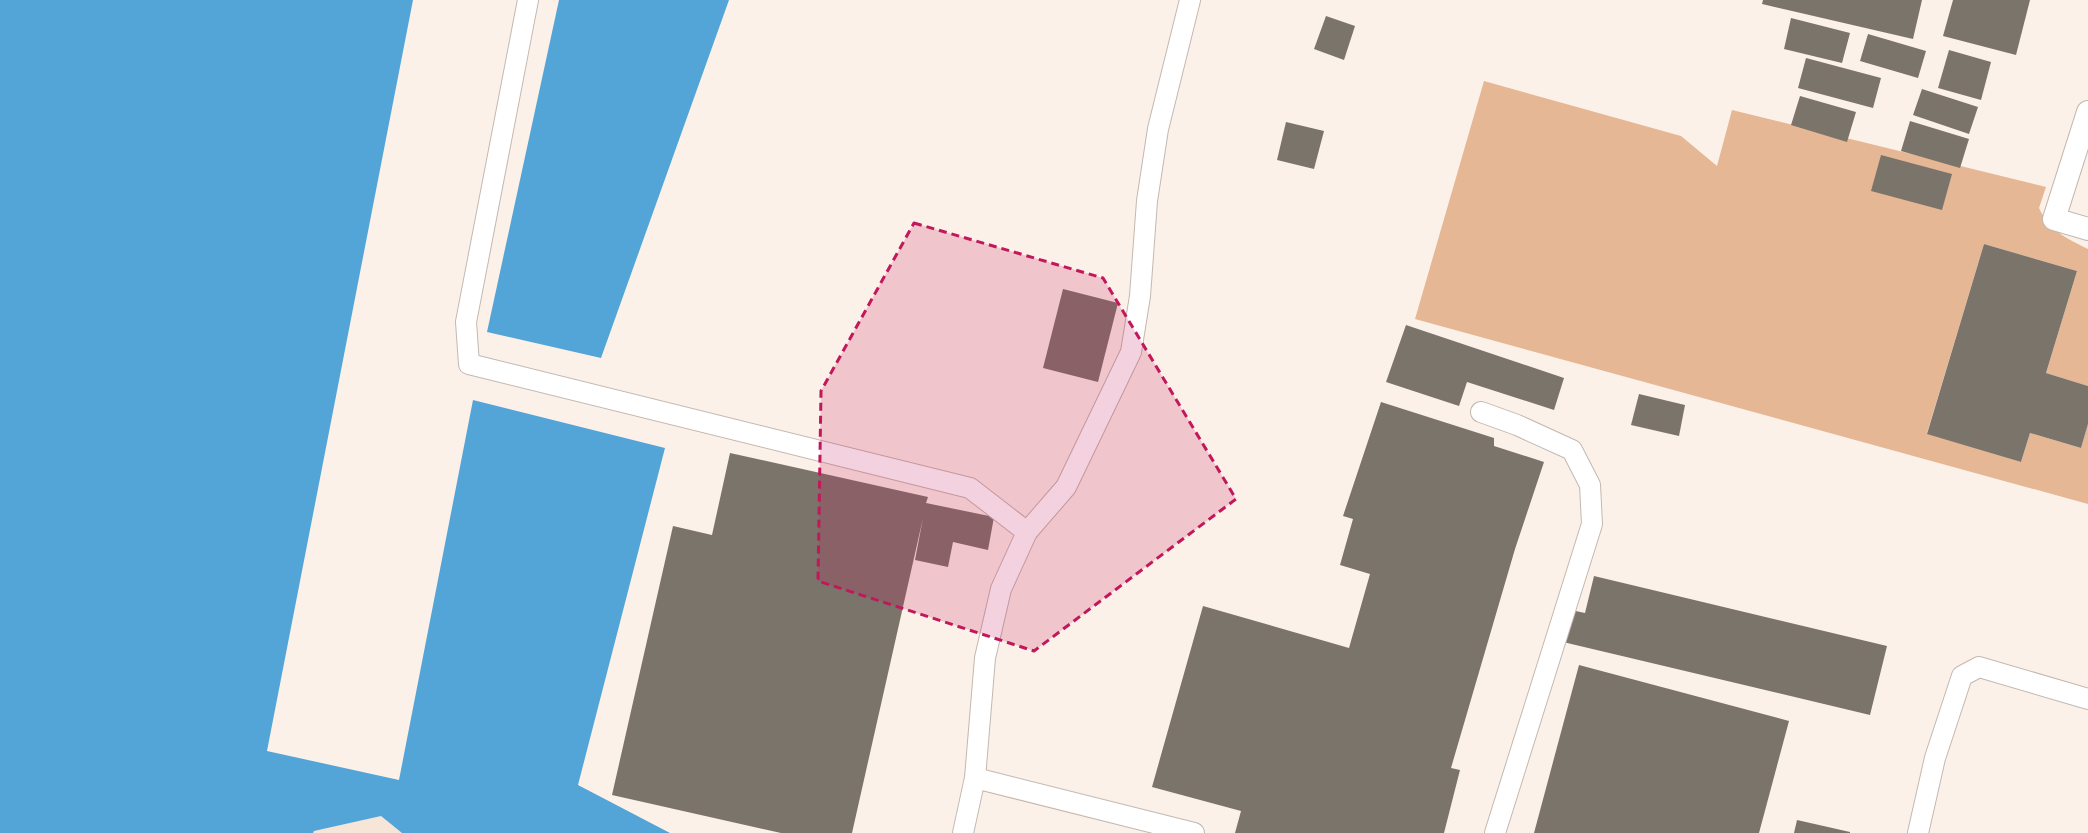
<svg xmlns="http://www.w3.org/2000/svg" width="2088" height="833" viewBox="0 0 2088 833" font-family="Signika,sans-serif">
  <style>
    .built { fill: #f7e5d8 }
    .green { fill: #e6b794 }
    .water { fill: #53a5d7 }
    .building { fill: #7b746b }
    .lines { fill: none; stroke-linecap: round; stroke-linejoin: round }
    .lane-casing { stroke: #c3b8b0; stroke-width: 22 }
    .street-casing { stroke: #c3b8b0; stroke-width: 24 }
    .lane { stroke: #fff; stroke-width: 20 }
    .street { stroke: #fff; stroke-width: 22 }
    .marked { fill: #c2185b; fill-opacity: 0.2; stroke: #c2185b; stroke-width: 3; stroke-dasharray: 8 5; stroke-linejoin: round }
  </style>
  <rect width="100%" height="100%" fill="#fcf1e9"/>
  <path class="built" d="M 381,816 L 402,833 L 313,833 L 314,831 Z"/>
  <path class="green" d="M 1484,81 L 1681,136 L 1717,166 L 1732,110 L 2046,187 L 2039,208 C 2050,231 2066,238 2088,249 L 2088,386 L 2046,373 L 2077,271 L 1984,244 L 1927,433 L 2021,462 L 2030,433 L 2081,448 L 2088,424 L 2088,504 L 1415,319 Z"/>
  <g class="water">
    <path d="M 0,0 L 413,0 L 267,751 L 399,780 L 473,400 L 665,448 L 578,785 L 670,833 L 402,833 L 381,816 L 314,831 L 313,833 L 0,833 Z"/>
    <path d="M 559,0 L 729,0 L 601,358 L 487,332 Z"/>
  </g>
  <g class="building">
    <path d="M 1763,0 L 1922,0 L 1913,39 L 1762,4 Z"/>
    <path d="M 1953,0 L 2030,0 L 2016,55 L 1943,36 Z"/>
    <path d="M 1326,16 L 1355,26 L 1344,60 L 1314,49 Z"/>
    <path d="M 1791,18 L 1850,33 L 1842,63 L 1784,49 Z"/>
    <path d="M 1868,34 L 1926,51 L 1918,78 L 1860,61 Z"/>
    <path d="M 1949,50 L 1991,62 L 1981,100 L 1938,88 Z"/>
    <path d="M 1806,58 L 1881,78 L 1873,108 L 1798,88 Z"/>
    <path d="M 1922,89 L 1978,107 L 1969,134 L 1913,115 Z"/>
    <path d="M 1800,96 L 1856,112 L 1847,142 L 1791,125 Z"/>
    <path d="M 1910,121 L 1969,139 L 1960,168 L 1901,151 Z"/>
    <path d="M 1286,122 L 1324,131 L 1314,169 L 1277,160 Z"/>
    <path d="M 1881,155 L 1952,174 L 1942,210 L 1871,191 Z"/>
    <path d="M 1984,244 L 2077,271 L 2046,373 L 2088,386 L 2088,424 L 2081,448 L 2030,433 L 2021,462 L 1927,434 Z"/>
    <path d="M 1063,289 L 1118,303 L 1098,382 L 1043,368 Z"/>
    <path d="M 1406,325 L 1564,378 L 1554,410 L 1467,382 L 1459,406 L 1386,382 Z"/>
    <path d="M 1639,394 L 1685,405 L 1679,436 L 1631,425 Z"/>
    <path d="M 1381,402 L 1494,438 L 1494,446 L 1544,462 L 1515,549 L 1451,768 L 1460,770 L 1444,833 L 1235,833 L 1241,811 L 1152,787 L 1203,606 L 1349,648 L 1370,574 L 1340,565 L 1353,519 L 1343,516 Z"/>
    <path d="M 730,453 L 928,497 L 926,503 L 994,517 L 988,550 L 953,542 L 948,567 L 915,560 L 923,518 L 852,833 L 781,833 L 612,795 L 673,526 L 712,535 Z"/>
    <path d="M 1594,576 L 1887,646 L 1870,715 L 1563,642 L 1571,610 L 1585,613 Z"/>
    <path d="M 1579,665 L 1789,721 L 1759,833 L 1534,833 Z"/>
    <path d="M 1797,820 L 1850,832 L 1850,833 L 1794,833 Z"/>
  </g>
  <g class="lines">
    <g class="lane-casing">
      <g id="lane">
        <path d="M 528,0 L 466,322 L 469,364 L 970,488 L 1027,532"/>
        <path d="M 1481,412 L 1517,425 L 1572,450 L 1590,485 L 1592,524 L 1495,833"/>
        <path d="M 975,778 L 1194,833"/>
        <path d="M 963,833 L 975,778 L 985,658 L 1001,589 L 1027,532 L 1066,487 L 1131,352 L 1140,296 L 1147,201 L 1158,129 L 1190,0"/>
        <path d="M 1918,833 L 1935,758 L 1962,676 L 1979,667 L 2088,699"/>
      </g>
    </g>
    <g class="street-casing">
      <path id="street" d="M 2088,112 L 2054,219 L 2088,229"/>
    </g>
    <use href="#lane" class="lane"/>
    <use href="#street" class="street"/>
  </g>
  <path class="marked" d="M 914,223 L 1103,278 L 1236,499 L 1034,651 L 818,581 L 821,391 Z"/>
</svg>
